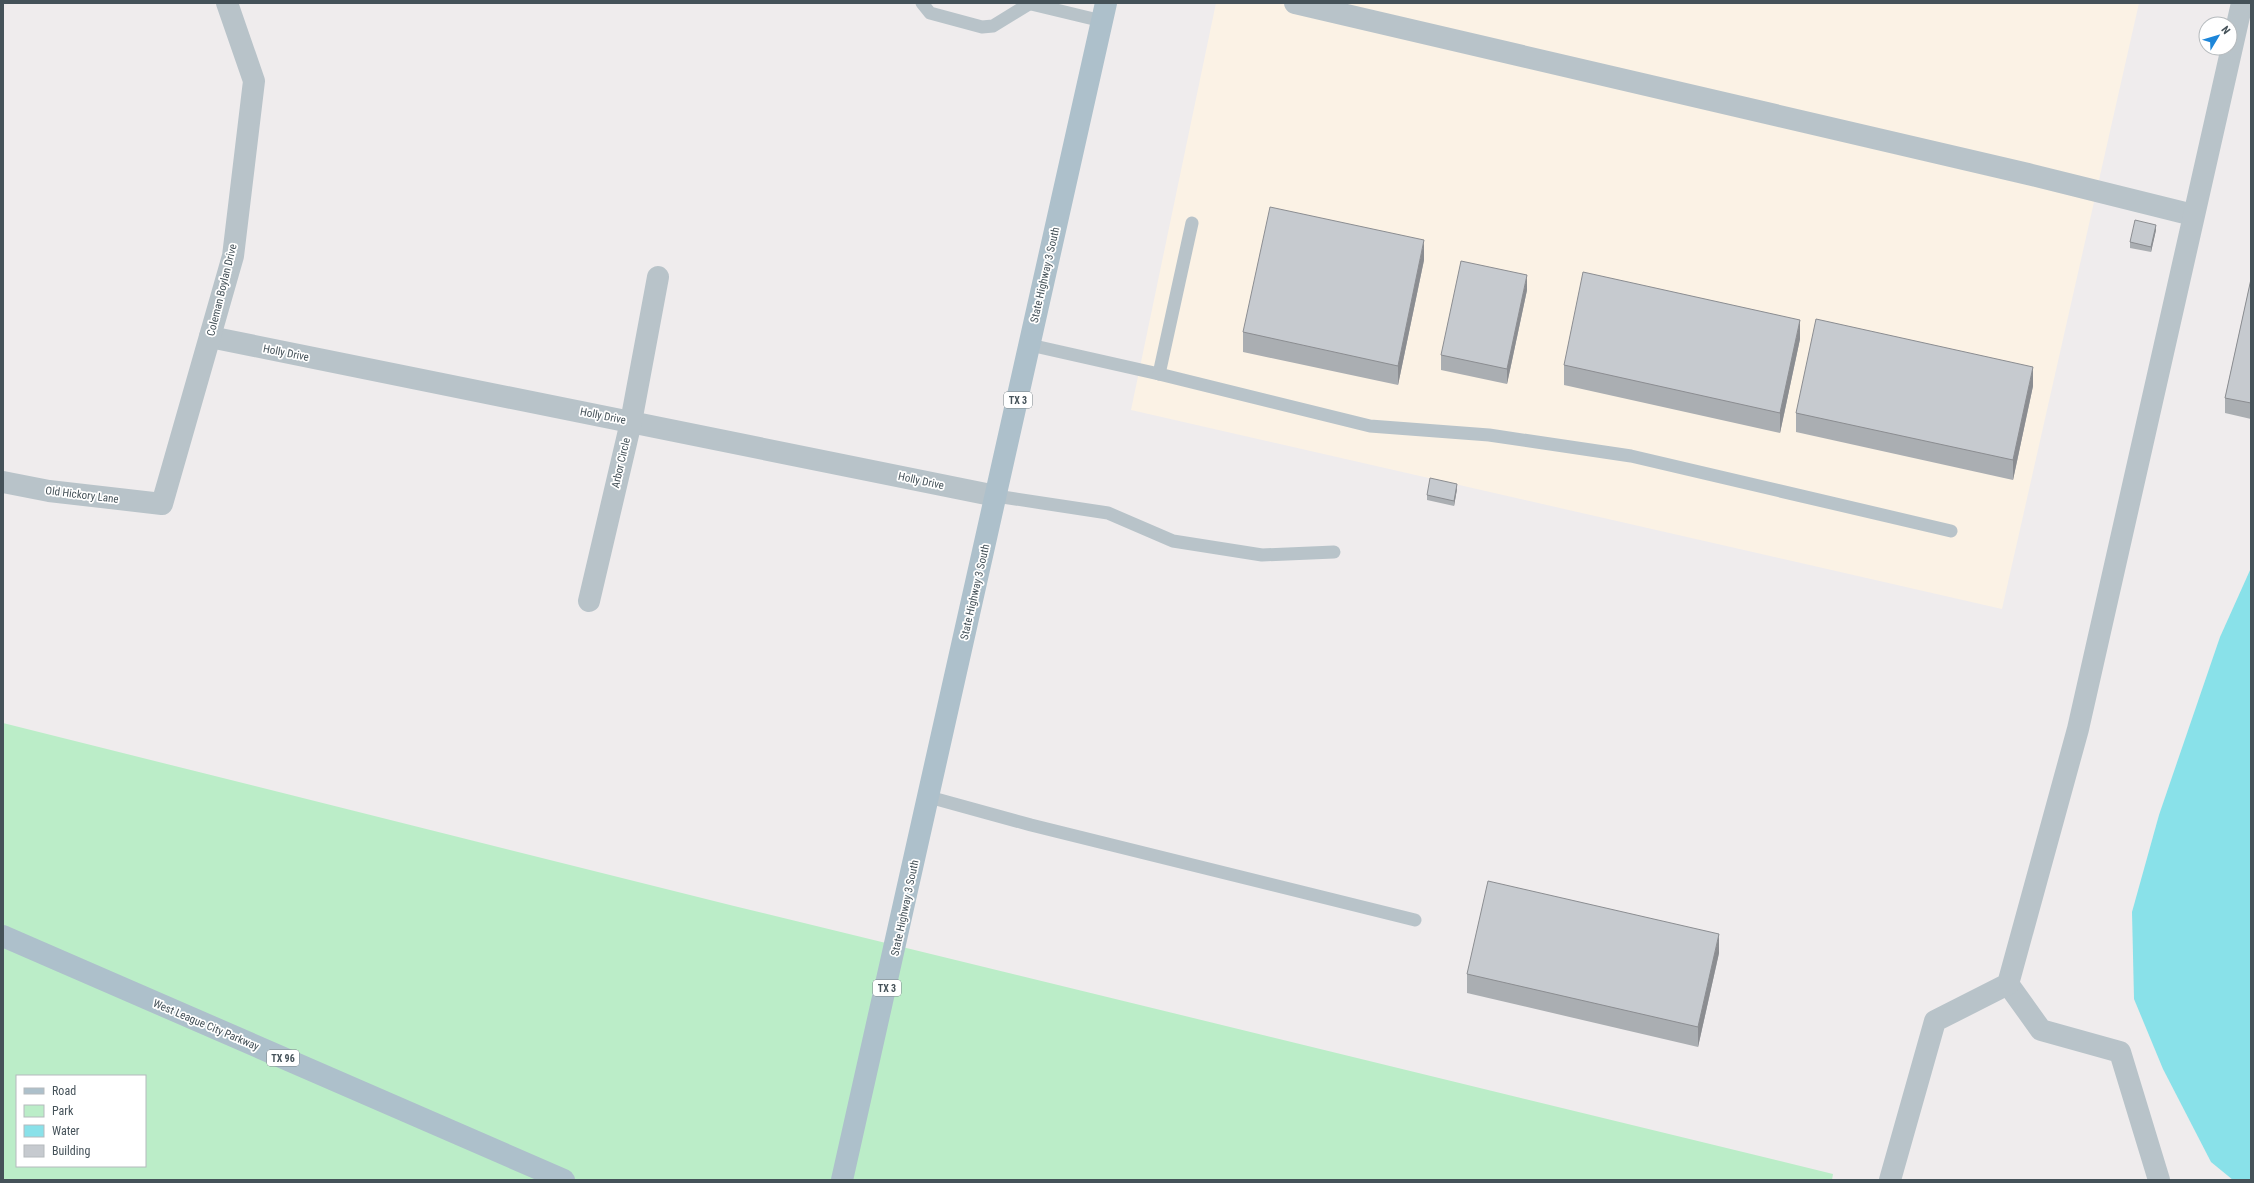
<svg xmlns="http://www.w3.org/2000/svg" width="2254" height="1183" viewBox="0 0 2254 1183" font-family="'Roboto Condensed',sans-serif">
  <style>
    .commercial { fill: #fbf2e5 }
    .green { fill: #bbedc8; fill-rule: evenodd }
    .water { fill: #89e1e9 }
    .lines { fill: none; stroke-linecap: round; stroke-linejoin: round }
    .service { stroke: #b8c3c9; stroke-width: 13 }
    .minor { stroke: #b8c3c9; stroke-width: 22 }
    .primary { stroke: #adc0cb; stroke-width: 22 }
    .wall { fill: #aaaeb2 }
    .shaded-wall { fill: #8b8d91 }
    .building { fill: #c6cacf; stroke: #8b8d91 }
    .labels { text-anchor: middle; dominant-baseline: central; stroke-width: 3.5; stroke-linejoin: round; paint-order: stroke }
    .shield { fill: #fff; stroke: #7d868b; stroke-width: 1 }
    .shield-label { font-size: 10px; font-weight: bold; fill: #455259 }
    .street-label { font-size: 11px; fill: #455259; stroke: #fff }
  </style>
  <rect width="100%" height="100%" fill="#efeced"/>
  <path class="commercial" d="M 1216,3 L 2139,3 L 2002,609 L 1131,410 Z"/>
  <path class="green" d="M 3,723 L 734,906 L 1833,1174 L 1832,1180 L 3,1180 ZM 17,1076 L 145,1076 L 145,1166 L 17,1166 Z"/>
  <path class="water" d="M 2251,568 L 2251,1180 L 2233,1180 L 2211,1162 L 2163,1069 L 2134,999 L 2132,912 L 2159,815 L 2220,637 Z"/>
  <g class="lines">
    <g class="service">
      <path d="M 922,3 L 930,13 L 982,27 L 993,26 L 1029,4"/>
      <path d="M 1027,3 L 1102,21"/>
      <path d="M 1030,345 L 1159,374 L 1192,223"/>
      <path d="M 1159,374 L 1370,426 L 1489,435 L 1631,456 L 1951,531"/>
      <path d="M 996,496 L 1108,513 L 1173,541 L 1262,555 L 1334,552"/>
      <path d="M 929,797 L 1031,825 L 1415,920"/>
    </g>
    <g class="minor">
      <path d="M 1295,3 L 2028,174 L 2193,215"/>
      <path d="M 210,337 L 996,496"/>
      <path d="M 3,482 L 49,491 L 162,504 L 233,256 L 254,81 L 227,3"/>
      <path d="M 589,601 L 631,422 L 658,277"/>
      <path d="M 2008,984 L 2041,1030 L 2120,1052 L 2159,1180"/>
      <path d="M 1890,1180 L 1935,1021 L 2008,984 L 2078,729 L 2242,3"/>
    </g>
    <g class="primary">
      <path d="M 3,936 L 564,1180"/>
      <path d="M 842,1180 L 1106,3"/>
    </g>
  </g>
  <g class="wall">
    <path d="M 2156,230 L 2151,252 L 2130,248 L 2130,242 Z"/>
    <path d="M 1424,260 L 1398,385 L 1243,352 L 1243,332 Z"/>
    <path d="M 2251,279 L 2251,419 L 2225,413 L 2225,398 Z"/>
    <path d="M 1527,290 L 1507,384 L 1441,370 L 1441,355 Z"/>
    <path d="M 1800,339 L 1780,433 L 1564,385 L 1564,365 Z"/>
    <path d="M 2033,386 L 2013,480 L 1796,432 L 1796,413 Z"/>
    <path d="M 1457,489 L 1454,506 L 1427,500 L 1427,495 Z"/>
    <path d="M 1719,953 L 1698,1047 L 1467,993 L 1467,974 Z"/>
  </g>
  <g class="shaded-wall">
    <path d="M 2156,225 L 2156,230 L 2151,252 L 2151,247 Z"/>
    <path d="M 1424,240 L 1424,260 L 1398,385 L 1398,366 Z"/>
    <path d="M 1527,275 L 1527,290 L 1507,384 L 1507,369 Z"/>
    <path d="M 1800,320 L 1800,339 L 1780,433 L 1780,413 Z"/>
    <path d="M 2033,367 L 2033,386 L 2013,480 L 2013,460 Z"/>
    <path d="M 1457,484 L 1457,489 L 1454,506 L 1454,501 Z"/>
    <path d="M 1719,934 L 1719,953 L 1698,1047 L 1698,1027 Z"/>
  </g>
  <g class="building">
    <path d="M 1270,207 L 1424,240 L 1398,366 L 1243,332 Z"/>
    <path d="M 2135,220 L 2156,225 L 2151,247 L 2130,242 Z"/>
    <path d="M 1461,261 L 1527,275 L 1507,369 L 1441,355 Z"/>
    <path d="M 1583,272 L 1800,320 L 1780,413 L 1564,365 Z"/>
    <path d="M 2251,279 L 2251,403 L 2225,398 Z"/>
    <path d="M 1816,319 L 2033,367 L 2013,460 L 1796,413 Z"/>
    <path d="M 1430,478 L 1457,484 L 1454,501 L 1427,495 Z"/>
    <path d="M 1488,881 L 1719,934 L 1698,1027 L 1467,974 Z"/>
  </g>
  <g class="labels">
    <g class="shield">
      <rect x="1004" y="392" width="28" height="16" rx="3"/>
      <rect x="873" y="980" width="28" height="16" rx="3"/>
      <rect x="267" y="1050" width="32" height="16" rx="3"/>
    </g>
    <g class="shield-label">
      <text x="1018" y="400">TX 3</text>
      <text x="887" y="988">TX 3</text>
      <text x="283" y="1058">TX 96</text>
    </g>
    <g class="street-label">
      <text transform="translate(1045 275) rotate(-77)">State Highway 3 South</text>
      <text transform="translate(222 290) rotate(-76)">Coleman Boylan Drive</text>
      <text transform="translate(286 353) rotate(11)">Holly Drive</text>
      <text transform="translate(603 416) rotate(11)">Holly Drive</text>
      <text transform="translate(621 463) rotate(-77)">Arbor Circle</text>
      <text transform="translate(921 481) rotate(12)">Holly Drive</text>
      <text transform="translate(82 495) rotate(7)">Old Hickory Lane</text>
      <text transform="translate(975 592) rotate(-77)">State Highway 3 South</text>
      <text transform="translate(905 908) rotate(-78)">State Highway 3 South</text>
      <text transform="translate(206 1025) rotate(23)">West League City Parkway</text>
    </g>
  </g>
  <rect width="2254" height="1183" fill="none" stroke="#455259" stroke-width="8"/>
  <rect x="16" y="1075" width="130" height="92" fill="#ffffff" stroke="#b5babd"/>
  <rect x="24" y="1088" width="20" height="6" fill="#adc0cb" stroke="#b5babd"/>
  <text x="52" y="1095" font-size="12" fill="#455259">Road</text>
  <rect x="24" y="1105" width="20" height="12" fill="#bbedc8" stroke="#b5babd"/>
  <text x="52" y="1115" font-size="12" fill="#455259">Park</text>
  <rect x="24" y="1125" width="20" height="12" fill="#89e1e9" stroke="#b5babd"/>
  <text x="52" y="1135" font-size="12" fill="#455259">Water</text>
  <rect x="24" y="1145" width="20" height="12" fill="#c6cacf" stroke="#b5babd"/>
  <text x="52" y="1155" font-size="12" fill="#455259">Building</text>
  <g transform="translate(2218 36) rotate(52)"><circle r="19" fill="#ffffff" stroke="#b5babd"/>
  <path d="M0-3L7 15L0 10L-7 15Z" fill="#1d86d9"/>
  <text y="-6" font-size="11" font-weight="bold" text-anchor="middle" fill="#455259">N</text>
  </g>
</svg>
